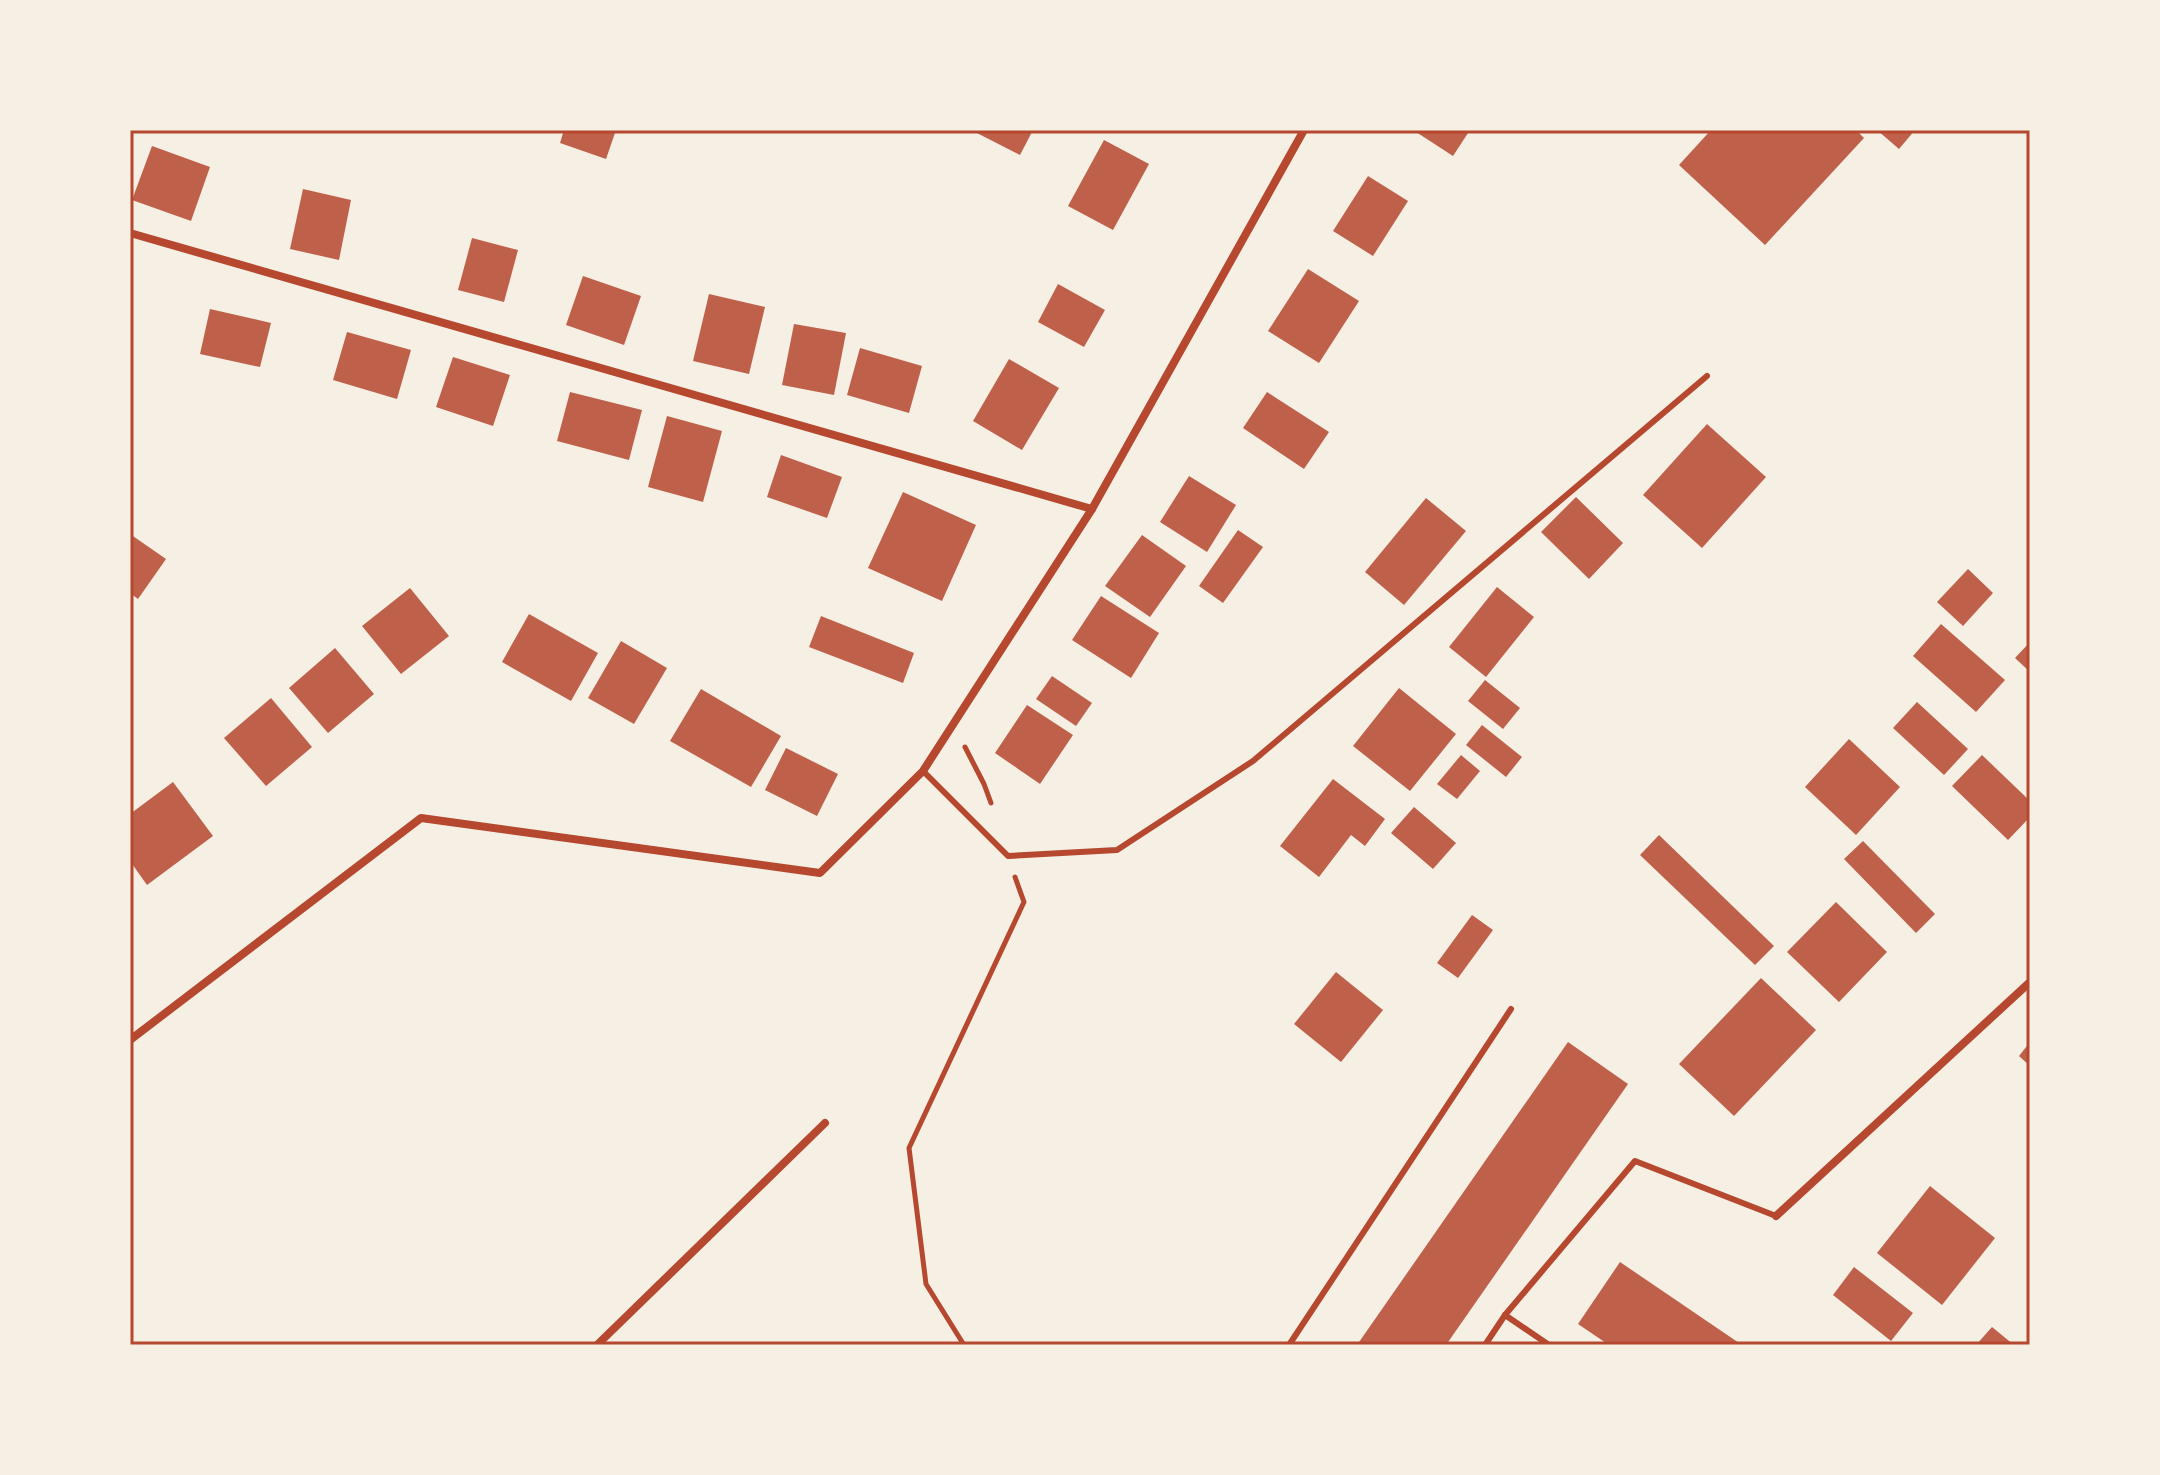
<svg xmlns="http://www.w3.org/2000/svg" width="2160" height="1475" viewBox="0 0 2160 1475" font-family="'Fira Sans',sans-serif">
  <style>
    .building { fill: #bf614a }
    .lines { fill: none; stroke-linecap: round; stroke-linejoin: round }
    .path { stroke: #b5482f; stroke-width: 5 }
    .service { stroke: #b5482f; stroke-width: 6 }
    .minor { stroke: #b5482f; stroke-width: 8 }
    .neatline { fill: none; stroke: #b5482f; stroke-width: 3 }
  </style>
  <rect width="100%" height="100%" fill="#f6efe4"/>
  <g class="building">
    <path d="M 564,130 L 616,130 L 606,159 L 560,143 Z"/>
    <path d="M 971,130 L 1033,130 L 1020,155 Z"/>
    <path d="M 1413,130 L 1470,130 L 1453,156 Z"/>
    <path d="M 1711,130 L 1856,130 L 1864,138 L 1765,245 L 1679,165 Z"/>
    <path d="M 1877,130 L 1915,130 L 1899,149 Z"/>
    <path d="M 1104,140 L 1149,164 L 1113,230 L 1068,206 Z"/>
    <path d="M 152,146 L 210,167 L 191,221 L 132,200 Z"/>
    <path d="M 1368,176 L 1408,201 L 1373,256 L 1333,231 Z"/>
    <path d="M 303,189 L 351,200 L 339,260 L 290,249 Z"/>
    <path d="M 472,238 L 518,250 L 504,302 L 458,290 Z"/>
    <path d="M 1308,269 L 1359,301 L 1319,363 L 1268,331 Z"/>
    <path d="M 583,276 L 641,296 L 624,345 L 566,325 Z"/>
    <path d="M 1058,284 L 1105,310 L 1084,347 L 1038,322 Z"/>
    <path d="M 709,294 L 765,307 L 749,374 L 693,361 Z"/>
    <path d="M 210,309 L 271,323 L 260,367 L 200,354 Z"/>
    <path d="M 794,324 L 846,333 L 834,395 L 782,385 Z"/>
    <path d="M 347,332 L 411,350 L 397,399 L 333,380 Z"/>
    <path d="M 860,348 L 922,366 L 909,413 L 847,395 Z"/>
    <path d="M 453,357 L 510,375 L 493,426 L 436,407 Z"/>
    <path d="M 1009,359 L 1059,388 L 1022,450 L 973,421 Z"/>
    <path d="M 570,392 L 642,410 L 629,460 L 557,441 Z"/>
    <path d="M 1267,392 L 1329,432 L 1304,469 L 1243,428 Z"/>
    <path d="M 667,416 L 722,431 L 703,502 L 648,487 Z"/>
    <path d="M 1707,424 L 1766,477 L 1702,548 L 1643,495 Z"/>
    <path d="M 781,455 L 842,477 L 827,518 L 767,497 Z"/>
    <path d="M 1189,476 L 1236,505 L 1207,552 L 1160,522 Z"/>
    <path d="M 903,492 L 976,525 L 942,601 L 868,568 Z"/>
    <path d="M 1576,497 L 1623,543 L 1589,579 L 1541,532 Z"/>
    <path d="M 1426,498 L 1466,531 L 1404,605 L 1365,572 Z"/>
    <path d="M 1238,530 L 1263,547 L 1223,603 L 1199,586 Z"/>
    <path d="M 130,534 L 166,559 L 138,599 L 130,593 Z"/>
    <path d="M 1142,535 L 1186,566 L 1150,617 L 1105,586 Z"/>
    <path d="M 1968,569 L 1993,593 L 1963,626 L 1937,602 Z"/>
    <path d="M 1497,587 L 1534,617 L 1486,677 L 1449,647 Z"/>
    <path d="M 410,588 L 449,636 L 401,674 L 362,626 Z"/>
    <path d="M 1101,596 L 1159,633 L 1131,678 L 1072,640 Z"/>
    <path d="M 529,614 L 598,653 L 571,701 L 502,662 Z"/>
    <path d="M 821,616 L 914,653 L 903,683 L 809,647 Z"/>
    <path d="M 1941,624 L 2005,680 L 1976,712 L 1913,656 Z"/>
    <path d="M 621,641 L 667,668 L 634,724 L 588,698 Z"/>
    <path d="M 2030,642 L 2030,672 L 2015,658 Z"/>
    <path d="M 335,648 L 374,694 L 328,733 L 289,688 Z"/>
    <path d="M 1052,676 L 1092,703 L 1076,726 L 1036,699 Z"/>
    <path d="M 1485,680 L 1520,708 L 1503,729 L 1468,701 Z"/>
    <path d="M 1399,688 L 1456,734 L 1410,791 L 1353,746 Z"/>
    <path d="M 701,689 L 781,736 L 751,787 L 670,741 Z"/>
    <path d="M 271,698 L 312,747 L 266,786 L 224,738 Z"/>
    <path d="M 1917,702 L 1968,749 L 1944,775 L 1893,728 Z"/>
    <path d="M 1027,705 L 1073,735 L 1040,784 L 995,753 Z"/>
    <path d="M 1482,725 L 1522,757 L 1506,777 L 1466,745 Z"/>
    <path d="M 1849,739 L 1900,787 L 1856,835 L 1805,787 Z"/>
    <path d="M 786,748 L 838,774 L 817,816 L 765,790 Z"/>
    <path d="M 1461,755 L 1480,771 L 1457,799 L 1437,784 Z"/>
    <path d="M 1982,755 L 2030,801 L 2030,817 L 2008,840 L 1952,786 Z"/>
    <path d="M 1333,779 L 1385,819 L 1365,846 L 1351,835 L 1319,877 L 1280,846 Z"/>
    <path d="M 173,782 L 213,836 L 147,885 L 130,861 L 130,814 Z"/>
    <path d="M 1414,807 L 1456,843 L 1433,869 L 1391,833 Z"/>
    <path d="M 1659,835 L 1774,946 L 1755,965 L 1640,855 Z"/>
    <path d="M 1863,841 L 1935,914 L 1916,933 L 1844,859 Z"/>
    <path d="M 1836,902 L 1887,952 L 1839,1002 L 1787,952 Z"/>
    <path d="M 1472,915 L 1493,930 L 1458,978 L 1437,963 Z"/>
    <path d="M 1336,972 L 1383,1010 L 1341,1062 L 1294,1024 Z"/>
    <path d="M 1761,978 L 1816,1030 L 1734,1116 L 1679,1064 Z"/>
    <path d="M 1568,1042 L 1628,1084 L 1446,1345 L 1357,1345 Z"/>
    <path d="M 2030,1042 L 2030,1066 L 2019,1056 Z"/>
    <path d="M 1930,1186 L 1995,1238 L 1942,1305 L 1877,1253 Z"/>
    <path d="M 1620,1262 L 1742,1345 L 1609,1345 L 1578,1324 Z"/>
    <path d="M 1854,1267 L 1913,1313 L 1891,1341 L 1833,1295 Z"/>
    <path d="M 1992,1327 L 2014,1345 L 1976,1345 Z"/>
  </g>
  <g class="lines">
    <g class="path">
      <path d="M 965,747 L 984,784 L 991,803"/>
      <path d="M 964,1345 L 926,1284 L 909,1148 L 1024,902 L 1015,877"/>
    </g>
    <g class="service">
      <path d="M 923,771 L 1008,856 L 1117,850 L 1253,761 L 1707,376"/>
      <path d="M 1505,1315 L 1549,1345"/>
      <path d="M 1289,1345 L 1511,1009"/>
      <path d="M 1485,1345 L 1505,1315 L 1635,1161 L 1776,1216"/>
    </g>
    <g class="minor">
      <path d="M 130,233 L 1092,509"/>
      <path d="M 130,1040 L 421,818 L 820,873 L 923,771 L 1092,509 L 1304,130"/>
      <path d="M 1776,1216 L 2030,982"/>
      <path d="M 597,1345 L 825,1123"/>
    </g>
  </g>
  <rect width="2160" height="1475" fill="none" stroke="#f6efe4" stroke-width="264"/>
  <rect x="132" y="132" width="1896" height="1211" class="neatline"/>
</svg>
